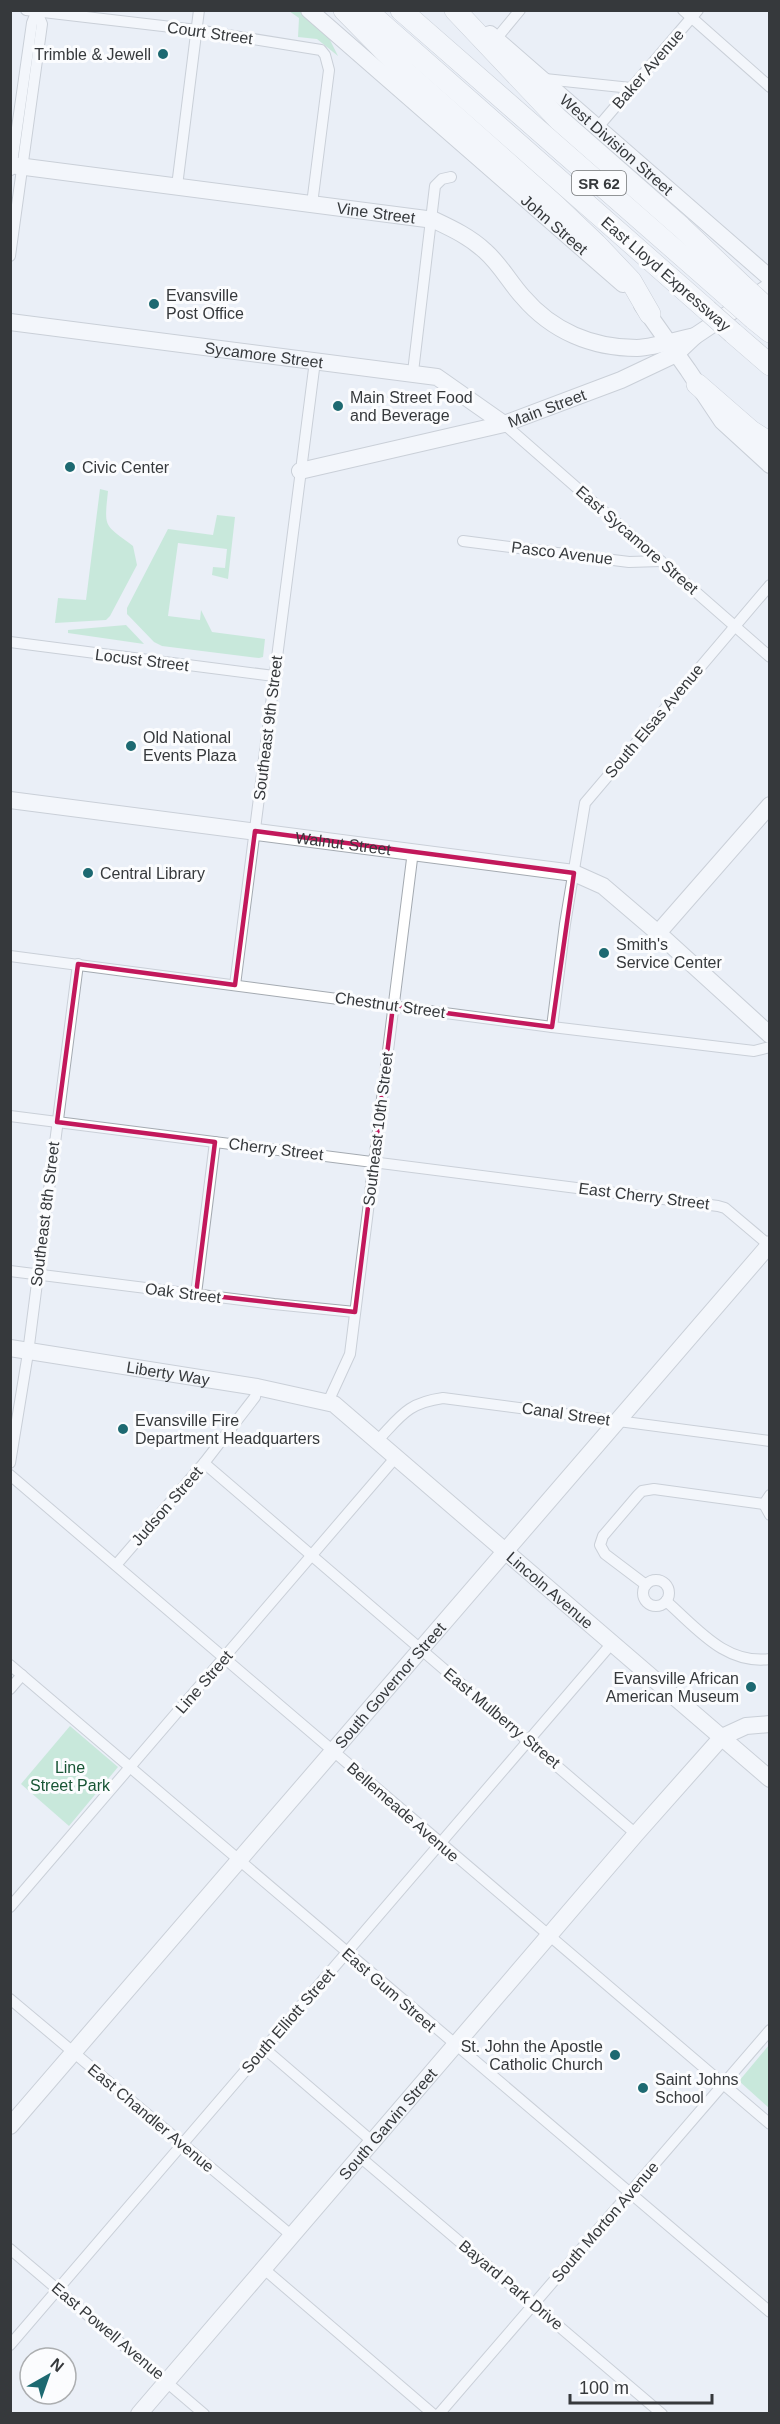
<svg xmlns="http://www.w3.org/2000/svg" width="780" height="2424" viewBox="0 0 780 2424" font-family="Arial,sans-serif">
  <style>
    .green { fill: #a1e0b8 }
    .lines { fill: none; stroke-linecap: round; stroke-linejoin: round }
    .street-casing { stroke: #a4aab1; stroke-width: 12 }
    .secondary-casing { stroke: #a4aab1; stroke-width: 18 }
    .highway-casing { stroke: #a4aab1; stroke-width: 22 }
    .street { stroke: #fff; stroke-width: 10 }
    .secondary { stroke: #fff; stroke-width: 16 }
    .highway { stroke: #fff; stroke-width: 21 }
    .highway-bridge-casing { stroke: #a4aab1; stroke-width: 22; stroke-linecap: butt }
    .highway-bridge { stroke: #fff; stroke-width: 21 }
    .marked { fill: none; stroke: #c2185b; stroke-width: 4.5; stroke-linejoin: round }
    .poi-dot { fill: #1d6971; stroke: #fbfcfe; stroke-width: 2 }
    .labels { text-anchor: middle; dominant-baseline: central; stroke-width: 6; stroke-linejoin: round; paint-order: stroke }
    .shield { fill: #fbfcfe; stroke: #717476; stroke-width: 1.5 }
    .shield-label { font-size: 15px; font-weight: bold; fill: #36393c }
    .street-label { font-size: 16px; fill: #36393c; stroke: #fbfcfe }
    .poi-label { font-size: 16px; fill: #36393c; stroke: #fbfcfe; text-anchor: start }
    .park-label { font-size: 16px; fill: #185535; stroke: #fbfcfe }
  </style>
  <rect width="100%" height="100%" fill="#eaeff7"/>
  <g class="green">
    <path d="M 289,11 L 300,11 L 327,34 L 338,56 L 317,39 L 298,37 L 299,18 Z"/>
    <path d="M 100,489 L 108,491 C 104,529 104,524 133,546 L 137,565 L 110,616 L 106,620 L 55,623 L 58,598 L 86,600 Z"/>
    <path d="M 217,515 L 235,517 L 228,579 L 212,575 L 213,567 L 225,568 L 227,549 L 178,543 L 168,616 L 200,620 L 201,610 L 212,632 L 265,639 L 263,657 L 259,658 L 162,646 L 154,642 L 127,614 L 127,608 L 168,529 L 213,535 Z"/>
    <path d="M 126,625 L 144,644 L 68,633 L 68,630 Z"/>
    <path d="M 70,1726 L 118,1767 L 69,1826 L 21,1784 Z"/>
    <path d="M 769,2045 L 769,2108 L 739,2081 Z"/>
  </g>
  <g class="lines">
    <g class="street-casing">
      <g id="street">
        <path d="M 26,10 L 197,30 L 321,50 L 325,55 L 329,70 L 312,204"/>
        <path d="M 683,10 L 770,87"/>
        <path d="M 496,39 L 520,10"/>
        <path d="M 545,79 L 631,88"/>
        <path d="M 598,127 L 698,10"/>
        <path d="M 11,170 L 32,23 L 37,10"/>
        <path d="M 177,186 L 199,10"/>
        <path d="M 10,256 L 42,24 L 37,12"/>
        <path d="M 413,372 L 435,186 L 442,179 L 451,177"/>
        <path d="M 504,424 L 770,657"/>
        <path d="M 463,541 L 629,562 L 661,561"/>
        <path d="M 10,642 L 274,676"/>
        <path d="M 10,956 L 552,1027 L 754,1051 L 770,1047"/>
        <path d="M 235,985 L 315,361"/>
        <path d="M 552,1027 L 565,924 L 585,803 L 770,585"/>
        <path d="M 10,1116 L 718,1206 L 725,1208 L 770,1246"/>
        <path d="M 10,1271 L 274,1304 L 355,1312"/>
        <path d="M 196,1294 L 215,1142"/>
        <path d="M 328,1402 L 350,1354 L 413,851"/>
        <path d="M 377,1441 C 401,1416 407,1403 443,1398 L 770,1441"/>
        <path d="M 10,1463 L 28,1353 L 78,964"/>
        <path d="M 204,1463 L 636,1834"/>
        <path d="M 10,1475 L 770,2124"/>
        <path d="M 770,1495 L 764,1504 L 770,1515"/>
        <path d="M 116,1565 L 204,1463 L 255,1397 L 257,1387"/>
        <circle cx="656" cy="1593" r="13"/>
        <path d="M 646,1585 L 605,1554 L 600,1545 L 603,1536 L 638,1495 L 642,1491 L 654,1489 L 764,1504"/>
        <path d="M 666,1601 C 697,1628 725,1665 770,1659"/>
        <path d="M 10,1665 L 770,2312"/>
        <path d="M 10,1689 L 22,1675"/>
        <path d="M 10,1907 L 396,1457"/>
        <path d="M 10,1999 L 291,2235"/>
        <path d="M 265,2049 L 373,2142"/>
        <path d="M 360,2157 L 662,2414"/>
        <path d="M 10,2249 L 204,2414"/>
        <path d="M 264,2269 L 433,2414"/>
        <path d="M 10,2345 L 613,1642"/>
        <path d="M 439,2414 L 770,2030"/>
      </g>
    </g>
    <g class="secondary-casing">
      <g id="secondary">
        <path id="s1" d="M 309,10 L 623,284"/>
        <path id="s2" d="M 490,34 L 770,278"/>
        <path id="s3" d="M 10,165 L 434,220 C 453,229 470,237 485,251 C 500,264 510,283 523,297 C 552,331 592,348 637,348 C 656,347 676,340 695,336"/>
        <path d="M 642,305 L 688,370 L 722,421 L 770,465"/>
        <path id="s4" d="M 10,322 L 437,377 L 504,424"/>
        <path id="s5" d="M 300,471 L 504,424 L 621,380 L 676,354 L 695,336 L 770,286"/>
        <path id="s6" d="M 10,800 L 574,873 L 603,886 L 658,933 L 770,1035"/>
        <path d="M 658,933 L 770,805"/>
        <path id="s7" d="M 10,1348 L 257,1387 L 334,1404 L 770,1779"/>
        <path id="s8" d="M 10,2126 L 770,1244"/>
        <path id="s9" d="M 139,2414 L 636,1834 L 722,1737 L 746,1726 L 770,1724"/>
      </g>
    </g>
    <g class="highway-casing">
      <g id="highway">
        <path d="M 344,10 L 401,68 L 555,205 L 596,244 L 631,281 L 650,314"/>
        <path d="M 366,10 L 707,310"/>
        <path d="M 401,10 L 729,297"/>
        <path d="M 455,10 L 558,119 L 681,227 L 744,287"/>
        <path d="M 754,319 L 770,332"/>
        <path d="M 733,333 L 770,365"/>
        <path d="M 697,384 L 751,431 L 770,443"/>
      </g>
    </g>
    <use href="#street" class="street"/>
    <use href="#secondary" class="secondary"/>
    <use href="#highway" class="highway"/>
    <g class="highway-bridge-casing">
      <g id="highway-bridge">
        <path d="M 744,287 L 768,309"/>
        <path d="M 729,297 L 754,319"/>
        <path d="M 707,310 L 733,333"/>
      </g>
    </g>
    <use href="#highway-bridge" class="highway-bridge"/>
  </g>
  <path d="M0 0H780V2424H0ZM 255,831 L 574,873 L 552,1027 L 393,1006 L 355,1312 L 196,1294 L 215,1142 L 57,1122 L 78,964 L 235,985 Z" fill="#eaeff7" fill-opacity=".55" fill-rule="evenodd"/>
  <path class="marked" d="M 255,831 L 574,873 L 552,1027 L 393,1006 L 355,1312 L 196,1294 L 215,1142 L 57,1122 L 78,964 L 235,985 Z"/>
  <g class="poi-dot">
    <circle cx="163" cy="54" r="6"/>
    <circle cx="154" cy="304" r="6"/>
    <circle cx="338" cy="406" r="6"/>
    <circle cx="70" cy="467" r="6"/>
    <circle cx="131" cy="746" r="6"/>
    <circle cx="88" cy="873" r="6"/>
    <circle cx="604" cy="953" r="6"/>
    <circle cx="123" cy="1429" r="6"/>
    <circle cx="751" cy="1687" r="6"/>
    <circle cx="615" cy="2055" r="6"/>
    <circle cx="643" cy="2088" r="6"/>
  </g>
  <g class="labels">
    <rect class="shield" x="572" y="171" width="54" height="24" rx="4.5"/>
    <g class="shield-label">
      <text x="599" y="183">SR 62</text>
    </g>
    <g class="street-label">
      <text transform="translate(210 33) rotate(8)">Court Street</text>
      <text transform="translate(648 69) rotate(-49)">Baker Avenue</text>
      <text stroke="none"><textPath href="#s2" startOffset="168">West Division Street</textPath></text>
      <text stroke="none"><textPath href="#s3" startOffset="369">Vine Street</textPath></text>
      <text stroke="none"><textPath href="#s1" startOffset="326">John Street</textPath></text>
      <text transform="translate(666 274) rotate(41)">East Lloyd Expressway</text>
      <text stroke="none"><textPath href="#s4" startOffset="256">Sycamore Street</textPath></text>
      <text stroke="none"><textPath href="#s5" startOffset="255">Main Street</textPath></text>
      <text transform="translate(637 540) rotate(41)">East Sycamore Street</text>
      <text transform="translate(562 553) rotate(7)">Pasco Avenue</text>
      <text transform="translate(142 660) rotate(7)">Locust Street</text>
      <text transform="translate(654 721) rotate(-50)">South Elsas Avenue</text>
      <text transform="translate(268 728) rotate(-83)">Southeast 9th Street</text>
      <text stroke="none"><textPath href="#s6" startOffset="336">Walnut Street</textPath></text>
      <text transform="translate(390 1005) rotate(8)">Chestnut Street</text>
      <text transform="translate(378 1129) rotate(-83)">Southeast 10th Street</text>
      <text transform="translate(276 1149) rotate(7)">Cherry Street</text>
      <text transform="translate(644 1196) rotate(7)">East Cherry Street</text>
      <text transform="translate(45 1214) rotate(-83)">Southeast 8th Street</text>
      <text transform="translate(183 1293) rotate(7)">Oak Street</text>
      <text stroke="none"><textPath href="#s7" startOffset="160">Liberty Way</textPath></text>
      <text transform="translate(566 1414) rotate(8)">Canal Street</text>
      <text transform="translate(167 1506) rotate(-49)">Judson Street</text>
      <text stroke="none"><textPath href="#s7" startOffset="614">Lincoln Avenue</textPath></text>
      <text transform="translate(204 1682) rotate(-49)">Line Street</text>
      <text stroke="none"><textPath href="#s8" startOffset="582">South Governor Street</textPath></text>
      <text transform="translate(502 1718) rotate(40)">East Mulberry Street</text>
      <text transform="translate(403 1812) rotate(41)">Bellemeade Avenue</text>
      <text transform="translate(389 1990) rotate(41)">East Gum Street</text>
      <text transform="translate(288 2021) rotate(-49)">South Elliott Street</text>
      <text transform="translate(151 2118) rotate(40)">East Chandler Avenue</text>
      <text stroke="none"><textPath href="#s9" startOffset="382">South Garvin Street</textPath></text>
      <text transform="translate(605 2222) rotate(-49)">South Morton Avenue</text>
      <text transform="translate(511 2285) rotate(40)">Bayard Park Drive</text>
      <text transform="translate(108 2331) rotate(40)">East Powell Avenue</text>
    </g>
    <g class="poi-label">
      <text x="151" y="54" text-anchor="end">Trimble &amp; Jewell</text>
      <text x="166" y="295">Evansville<tspan x="166" dy="18">Post Office</tspan></text>
      <text x="350" y="397">Main Street Food<tspan x="350" dy="18">and Beverage</tspan></text>
      <text x="82" y="467">Civic Center</text>
      <text x="143" y="737">Old National<tspan x="143" dy="18">Events Plaza</tspan></text>
      <text x="100" y="873">Central Library</text>
      <text x="616" y="944">Smith's<tspan x="616" dy="18">Service Center</tspan></text>
      <text x="135" y="1420">Evansville Fire<tspan x="135" dy="18">Department Headquarters</tspan></text>
      <text x="739" y="1678" text-anchor="end">Evansville African<tspan x="739" dy="18">American Museum</tspan></text>
      <text x="603" y="2046" text-anchor="end">St. John the Apostle<tspan x="603" dy="18">Catholic Church</tspan></text>
      <text x="655" y="2079">Saint Johns<tspan x="655" dy="18">School</tspan></text>
    </g>
    <g class="park-label">
      <text x="70" y="1767">Line<tspan x="70" dy="18">Street Park</tspan></text>
    </g>
  </g>
  <rect width="780" height="2424" fill="none" stroke="#36393c" stroke-width="24"/>
  <g transform="translate(48 2376) rotate(40)"><circle r="28" fill="#fbfcfe" stroke="#acaeb0" stroke-width="1.5"/>
  <path d="M0-4.5L10 22L0 15L-10 22Z" fill="#1d6971"/>
  <text y="-9" font-size="16" font-weight="bold" text-anchor="middle" fill="#36393c">N</text>
  </g>
  <path d="M570 2394v9h142v-9" fill="none" stroke="#36393c" stroke-width="3"/>
  <text x="579" y="2394" font-size="18" fill="#36393c" stroke="#fbfcfe" stroke-width="4.5" paint-order="stroke">100 m</text>
</svg>
